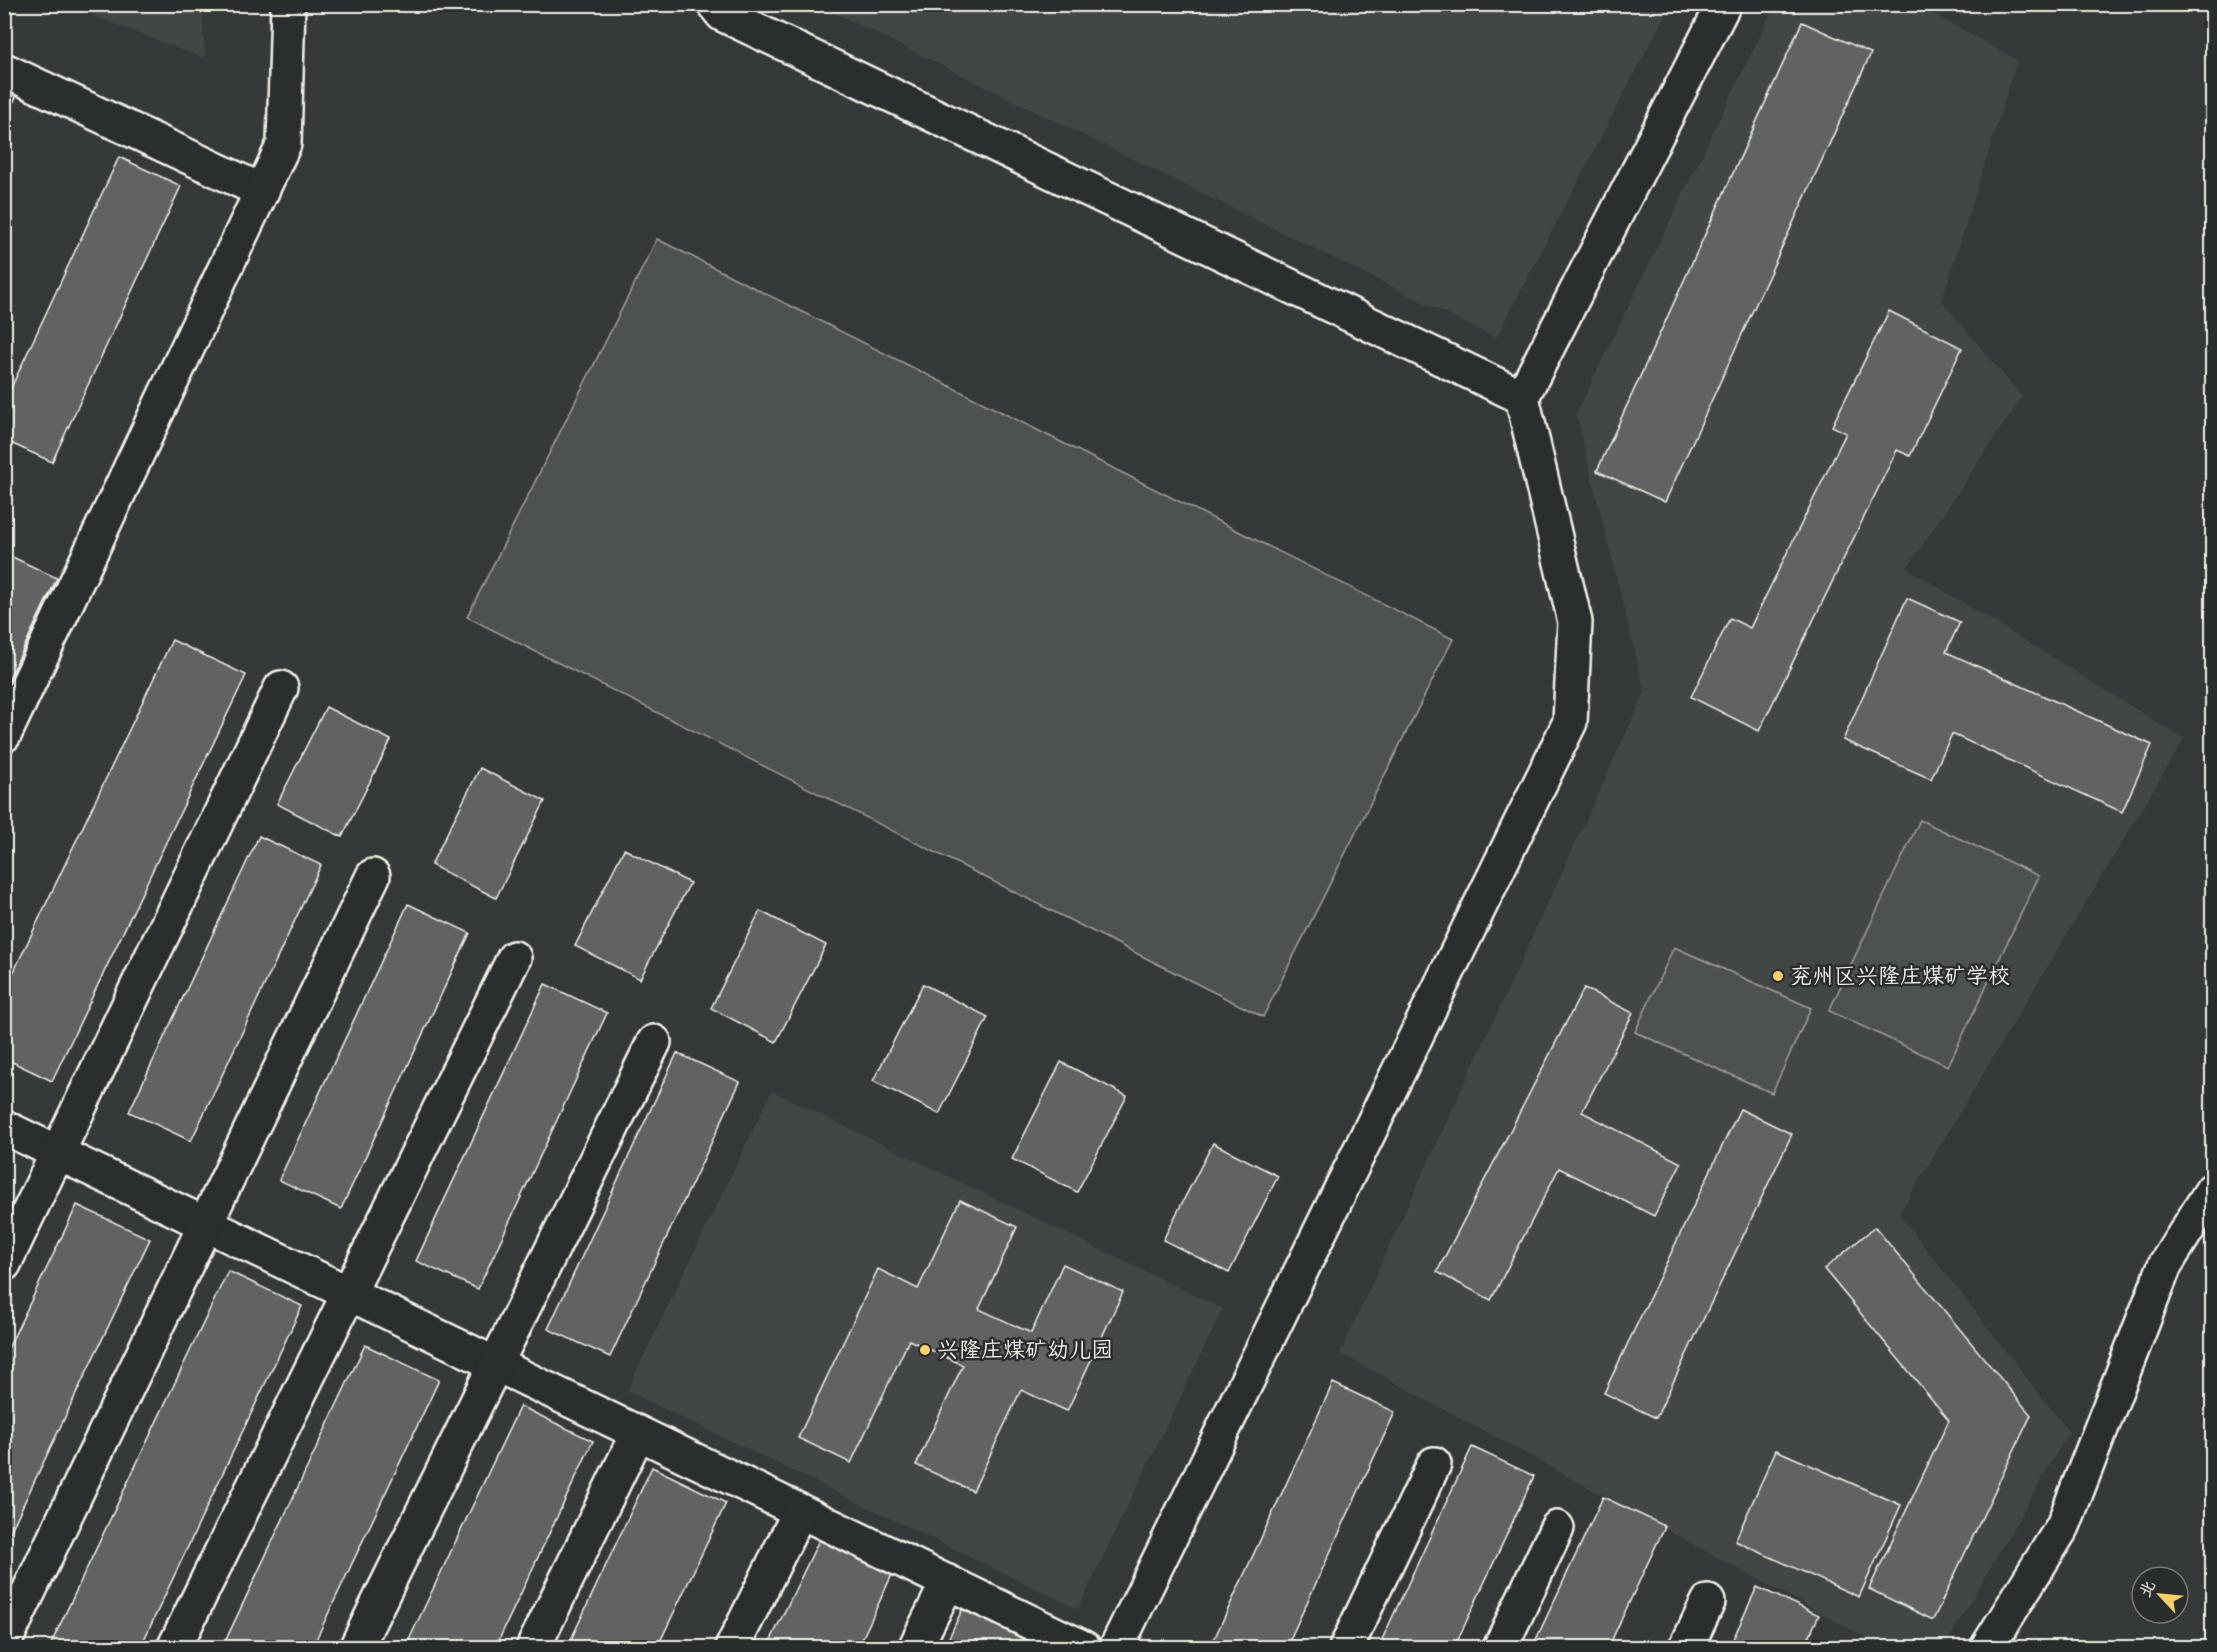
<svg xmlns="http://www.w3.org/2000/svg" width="2217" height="1652" viewBox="0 0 2217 1652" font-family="'Architects Daughter','LXGW WenKai TC',sans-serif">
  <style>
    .built { fill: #434645 }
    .green { fill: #4e514f; stroke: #a1a19c; stroke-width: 1.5 }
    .building { fill: #616362; stroke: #f4f1e8; stroke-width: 1.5 }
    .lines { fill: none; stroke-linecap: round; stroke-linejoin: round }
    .minor-casing { stroke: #f4f1e8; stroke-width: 38 }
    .tertiary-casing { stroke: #f4f1e8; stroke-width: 38 }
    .minor { stroke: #2a2d2e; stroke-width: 33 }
    .tertiary { stroke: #2a2d2e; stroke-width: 33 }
    .poi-dot { fill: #ffd166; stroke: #2a2d2e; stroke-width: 2 }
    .labels { text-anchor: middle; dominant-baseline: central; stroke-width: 5; stroke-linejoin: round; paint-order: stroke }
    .poi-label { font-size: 22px; fill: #f4f1e8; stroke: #2a2d2e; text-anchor: start }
  </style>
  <rect width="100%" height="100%" fill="#363939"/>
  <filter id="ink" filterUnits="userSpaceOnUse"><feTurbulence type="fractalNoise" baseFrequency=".0167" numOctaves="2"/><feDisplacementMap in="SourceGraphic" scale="12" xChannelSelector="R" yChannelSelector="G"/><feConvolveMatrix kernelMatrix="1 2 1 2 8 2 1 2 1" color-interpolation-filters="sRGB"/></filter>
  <g filter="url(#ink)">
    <g class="built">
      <path d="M 66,5 L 202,5 L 205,59 Z"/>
      <path d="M 819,5 L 1670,4 L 1670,5 L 1496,338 Z"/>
      <path d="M 1775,5 L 1917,5 L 2017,60 L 1942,301 L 2022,397 L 1907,568 L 2184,739 L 1899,1214 L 2069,1432 L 1944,1647 L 1883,1647 L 1340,1353 L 1645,692 L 1576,414 Z"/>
      <path d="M 772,1091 L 1223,1309 L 1078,1609 L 627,1391 Z"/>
    </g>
    <g class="green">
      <path d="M 657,239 L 1453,639 L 1263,1017 L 467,617 Z"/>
      <path d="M 1920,820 L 2039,876 L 1948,1066 L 1829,1011 Z"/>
      <path d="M 1674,947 L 1811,1008 L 1772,1093 L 1635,1032 Z"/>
    </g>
    <g class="building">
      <path d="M 1802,22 L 1871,53 L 1665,502 L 1597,471 Z"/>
      <path d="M 4,90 L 17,95 L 4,122 Z"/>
      <path d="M 119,157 L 181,186 L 52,462 L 4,440 L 4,403 Z"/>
      <path d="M 1889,311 L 1962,348 L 1910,456 L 1897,450 L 1759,731 L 1691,697 L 1730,618 L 1750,628 L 1846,433 L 1832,426 Z"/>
      <path d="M 4,553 L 57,578 L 4,689 Z"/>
      <path d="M 1907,598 L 1960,622 L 1946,652 L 2152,745 L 2122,812 L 1952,734 L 1931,779 L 1843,740 Z"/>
      <path d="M 172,640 L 246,675 L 52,1081 L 4,1058 L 4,992 Z"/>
      <path d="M 326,707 L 391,740 L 342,837 L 277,804 Z"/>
      <path d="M 480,768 L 545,801 L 496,898 L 431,865 Z"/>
      <path d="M 259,836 L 321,865 L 191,1141 L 129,1112 Z"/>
      <path d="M 624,849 L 690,883 L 640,979 L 575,946 Z"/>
      <path d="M 408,904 L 470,933 L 341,1209 L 279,1180 Z"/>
      <path d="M 760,911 L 826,945 L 776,1042 L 711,1008 Z"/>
      <path d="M 545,984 L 607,1013 L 478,1289 L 416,1261 Z"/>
      <path d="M 923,984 L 988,1017 L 939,1114 L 873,1081 Z"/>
      <path d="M 1584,988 L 1633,1013 L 1582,1112 L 1681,1163 L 1654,1216 L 1559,1168 L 1491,1300 L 1437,1272 Z"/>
      <path d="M 677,1053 L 740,1082 L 610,1357 L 548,1329 Z"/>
      <path d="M 1061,1062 L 1127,1096 L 1077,1192 L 1012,1159 Z"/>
      <path d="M 1740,1109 L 1792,1134 L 1656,1418 L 1604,1393 Z"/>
      <path d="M 1213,1143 L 1278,1176 L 1229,1273 L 1163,1240 Z"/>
      <path d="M 960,1200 L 1017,1227 L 979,1309 L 1031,1333 L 1063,1264 L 1123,1292 L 1067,1411 L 1021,1390 L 973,1491 L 916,1465 L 963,1365 L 909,1340 L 851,1463 L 798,1438 L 878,1269 L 918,1289 Z"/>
      <path d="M 77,1205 L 150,1239 L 4,1545 L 4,1357 Z"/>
      <path d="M 1875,1227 L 2031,1415 L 1933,1620 L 1869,1589 L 1949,1420 L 1824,1269 Z"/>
      <path d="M 228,1271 L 302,1306 L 140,1648 L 49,1648 Z"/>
      <path d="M 365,1345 L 439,1380 L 312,1648 L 222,1648 Z"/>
      <path d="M 1333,1383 L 1395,1412 L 1286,1648 L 1210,1648 Z"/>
      <path d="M 520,1406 L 593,1441 L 495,1648 L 405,1648 Z"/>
      <path d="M 1472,1447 L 1534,1476 L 1454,1648 L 1378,1648 Z"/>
      <path d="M 1776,1450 L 1901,1505 L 1859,1597 L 1735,1541 Z"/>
      <path d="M 652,1467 L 726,1503 L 657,1648 L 567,1648 Z"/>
      <path d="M 1603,1497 L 1665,1526 L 1608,1648 L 1532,1648 Z"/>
      <path d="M 821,1536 L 894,1570 L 858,1648 L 767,1648 Z"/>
      <path d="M 1757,1587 L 1819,1615 L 1804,1648 L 1729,1648 Z"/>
      <path d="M 963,1608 L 1035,1643 L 1033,1648 L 944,1648 Z"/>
    </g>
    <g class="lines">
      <g class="minor-casing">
        <g id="minor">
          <path d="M 4,70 L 262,191"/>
          <path d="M 4,1127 L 1084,1648"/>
          <path d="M 4,1264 L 281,688"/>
          <path d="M 4,1643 L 373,876"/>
          <path d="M 174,1648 L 514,958"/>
          <path d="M 356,1648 L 654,1042"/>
          <path d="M 533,1648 L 638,1433"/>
          <path d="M 732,1648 L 800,1511"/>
          <path d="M 915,1648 L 948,1582"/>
          <path d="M 1346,1648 L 1434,1464"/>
          <path d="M 1500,1648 L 1557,1528"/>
          <path d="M 1686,1648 L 1708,1602"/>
          <path d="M 1987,1648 L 2063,1526 L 2165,1265 L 2212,1190"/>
        </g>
      </g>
      <g class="tertiary-casing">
        <g id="tertiary">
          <path d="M 714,4 L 722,14 L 1522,397"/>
          <path d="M 4,735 L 284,144 L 288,4"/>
          <path d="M 1116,1648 L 1570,722 L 1575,622 L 1522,397 L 1724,4"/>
        </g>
      </g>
      <use href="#minor" class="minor"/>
      <use href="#tertiary" class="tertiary"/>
    </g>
  </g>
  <g class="poi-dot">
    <circle cx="1778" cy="976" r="6"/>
    <circle cx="925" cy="1350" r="6"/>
  </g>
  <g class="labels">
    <g class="poi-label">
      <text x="1790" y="976">兖州区兴隆庄煤矿学校</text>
      <text x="937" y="1350">兴隆庄煤矿幼儿园</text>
    </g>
  </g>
  <rect width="2217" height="1652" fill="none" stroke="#2a2d2e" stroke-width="24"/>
  <rect x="12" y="12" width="2193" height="1628" fill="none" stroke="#f4f1e8" stroke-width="2" filter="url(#ink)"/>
  <g transform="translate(2160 1595) rotate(296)"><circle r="28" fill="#2a2d2e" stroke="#7b7b78" stroke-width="1.5"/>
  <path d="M0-4.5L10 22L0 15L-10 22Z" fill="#ffd166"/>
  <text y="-9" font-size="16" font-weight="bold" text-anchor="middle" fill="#f4f1e8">北</text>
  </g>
</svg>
